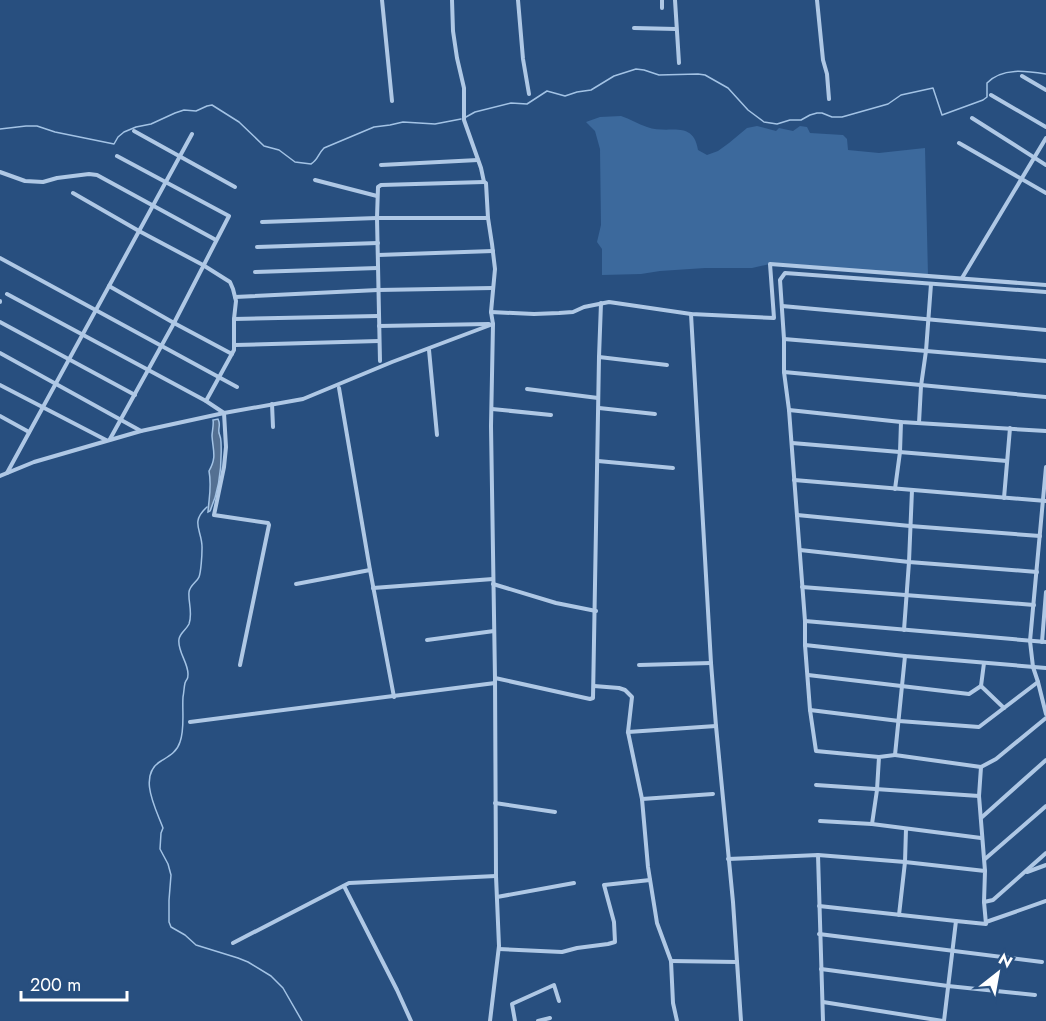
<svg xmlns="http://www.w3.org/2000/svg" width="1046" height="1021" viewBox="0 0 1046 1021" font-family="Jost,sans-serif">
  <style>
    .green { fill: #3c699c }
    .water { fill: #547092; stroke: #a3c3e5; stroke-width: 1.5 }
    .lines { fill: none; stroke-linecap: round; stroke-linejoin: round }
    .stream { stroke: #a3c3e5; stroke-width: 1.5 }
    .minor { stroke: #afc8e5; stroke-width: 4 }
  </style>
  <rect width="100%" height="100%" fill="#284f7f"/>
  <path class="green" d="M 621,116 C 630,119 638,124 647,127 C 668,135 693,119 698,150 L 707,155 L 718,151 L 729,143 L 747,128 L 757,126 L 776,131 L 779,128 L 793,131 L 800,126 L 807,127 L 810,133 L 843,135 L 847,139 L 848,150 L 879,153 L 925,148 L 928,276 L 770,264 L 752,268 L 705,268 L 660,271 L 641,274 L 602,275 L 602,249 L 597,242 L 601,225 L 600,149 L 595,131 L 586,122 L 600,117 Z"/>
  <path class="water" d="M 218,419 C 221,425 218,427 219,433 C 220,436 221,438 221,442 C 222,465 220,489 210,511 L 208,512 C 209,497 212,486 209,471 C 217,457 213,451 212,436 C 212,431 214,425 213,420 Z"/>
  <g class="lines">
    <g class="stream">
      <path d="M 466,117 L 475,112 L 511,103 L 527,104 L 547,91 L 565,96 L 577,92 L 591,90 L 614,76 L 636,69 L 644,70 L 659,75 L 698,74 L 705,75 L 728,88 L 748,110 L 764,122 L 777,124 L 790,120 L 801,120 L 810,115 L 817,113 L 822,113 L 832,117 L 842,117 L 888,104 L 901,95 L 933,88 L 942,115 L 983,100 L 987,97 L 987,83 C 1002,67 1027,71 1046,74"/>
      <path d="M 0,129 L 26,126 L 37,126 L 55,132 L 114,144 L 118,137 L 124,132 L 136,127 L 151,124 L 175,113 L 184,110 L 196,111 L 207,106 L 212,105 L 239,122 L 264,146 L 279,150 L 295,162 L 311,164 C 318,160 318,154 324,148 L 374,127 L 390,125 L 403,122 L 435,124 L 461,119"/>
      <path d="M 207,507 C 189,523 203,531 202,549 C 202,555 201,572 199,577 C 197,582 190,585 189,592 C 188,602 193,613 189,624 C 186,630 180,633 179,639 C 177,651 188,662 188,674 C 188,681 187,677 185,683 C 184,687 184,692 183,697 C 182,710 185,729 180,742 C 177,752 169,756 161,761 C 137,775 156,809 163,828 L 161,833 L 160,849 L 168,864 L 171,875 L 169,900 L 169,922 L 171,927 L 185,935 L 196,945 L 238,958 L 248,962 L 271,976 L 283,988 L 302,1021"/>
    </g>
    <g class="minor">
      <path d="M 382,0 L 392,101"/>
      <path d="M 452,0 L 453,31 L 457,58 L 464,88 L 464,120 L 481,168 L 484,182 L 486,183 L 488,218 L 492,244 L 495,269 L 491,312 L 493,324 L 491,426 L 495,678 L 496,876 L 499,946 L 490,1021"/>
      <path d="M 518,0 L 523,59 L 529,94"/>
      <path d="M 662,0 L 662,8"/>
      <path d="M 675,0 L 679,63"/>
      <path d="M 817,0 L 823,60 L 827,74 L 829,99"/>
      <path d="M 634,28 L 676,29"/>
      <path d="M 1022,76 L 1046,90"/>
      <path d="M 991,95 L 1046,127"/>
      <path d="M 972,118 L 1046,165"/>
      <path d="M 134,131 L 235,187"/>
      <path d="M 959,143 L 1046,193"/>
      <path d="M 381,165 L 478,160"/>
      <path d="M 0,172 L 25,181 L 43,182 L 57,178 L 89,174 L 97,175 L 216,240"/>
      <path d="M 315,180 L 377,196"/>
      <path d="M 73,193 L 139,231 L 203,265 L 230,282 L 233,289 L 236,301 L 234,319 L 234,350 L 206,401"/>
      <path d="M 262,222 L 377,218 L 488,218"/>
      <path d="M 257,247 L 378,243"/>
      <path d="M 378,255 L 493,251"/>
      <path d="M 0,258 L 237,387"/>
      <path d="M 255,272 L 378,268"/>
      <path d="M 962,278 L 1046,138"/>
      <path d="M 109,286 L 174,323 L 229,216 L 117,156"/>
      <path d="M 7,294 L 206,401 L 224,413 L 226,447 L 224,467 L 214,515 L 268,523 L 269,525 L 240,665"/>
      <path d="M 235,297 L 378,290 L 493,288"/>
      <path d="M 0,301 L 0,302"/>
      <path d="M 782,306 L 1046,330"/>
      <path d="M 491,312 L 534,314 L 559,313 L 573,312 L 584,307 L 609,302 L 691,314 L 774,318 L 770,264 L 1046,285"/>
      <path d="M 691,314 L 711,663 L 716,726 L 733,902 L 741,1021"/>
      <path d="M 234,319 L 378,316"/>
      <path d="M 0,322 L 135,395"/>
      <path d="M 379,326 L 489,324"/>
      <path d="M 784,339 L 1046,361"/>
      <path d="M 235,345 L 379,341"/>
      <path d="M 429,350 L 437,435"/>
      <path d="M 0,353 L 141,431"/>
      <path d="M 599,357 L 667,365"/>
      <path d="M 380,361 L 377,218 L 378,187 L 381,185 L 484,182"/>
      <path d="M 784,372 L 1046,397"/>
      <path d="M 0,385 L 106,440"/>
      <path d="M 339,388 L 370,570 L 394,697"/>
      <path d="M 527,389 L 598,398"/>
      <path d="M 272,404 L 273,427"/>
      <path d="M 599,408 L 655,414"/>
      <path d="M 492,409 L 551,415"/>
      <path d="M 789,410 L 901,422 L 1046,431"/>
      <path d="M 0,416 L 29,432"/>
      <path d="M 919,423 L 921,386 L 926,351 L 931,284"/>
      <path d="M 110,439 L 174,323 L 232,354"/>
      <path d="M 792,443 L 1007,461"/>
      <path d="M 598,461 L 673,468"/>
      <path d="M 1046,467 L 1030,641 L 1033,667 L 1038,682 L 1046,714"/>
      <path d="M 7,473 L 192,134"/>
      <path d="M 0,476 L 34,462 L 141,431 L 224,413 L 303,399 L 392,362 L 493,324"/>
      <path d="M 794,480 L 1046,501"/>
      <path d="M 895,489 L 900,452 L 901,422"/>
      <path d="M 1004,498 L 1010,428"/>
      <path d="M 797,515 L 910,526 L 1040,536"/>
      <path d="M 800,550 L 909,562 L 1037,572"/>
      <path d="M 296,584 L 370,570"/>
      <path d="M 493,584 L 556,603 L 596,611"/>
      <path d="M 802,587 L 1034,605"/>
      <path d="M 373,588 L 493,579"/>
      <path d="M 805,621 L 1046,642"/>
      <path d="M 904,630 L 909,562 L 912,490"/>
      <path d="M 427,640 L 494,631"/>
      <path d="M 1042,642 L 1046,592"/>
      <path d="M 805,645 L 905,656 L 1046,668"/>
      <path d="M 639,665 L 711,663"/>
      <path d="M 808,675 L 969,694 L 981,686 L 984,663"/>
      <path d="M 495,678 L 590,699 L 593,698 L 599,357 L 601,303"/>
      <path d="M 594,686 L 619,688 L 625,690 L 632,697 L 628,732 L 642,799 L 648,867 L 657,923 L 671,961 L 673,1003 L 677,1021"/>
      <path d="M 981,686 L 1004,708"/>
      <path d="M 810,710 L 899,721 L 979,727 L 1038,682"/>
      <path d="M 190,722 L 495,683"/>
      <path d="M 628,732 L 716,726"/>
      <path d="M 895,755 L 981,767 L 996,759 L 1046,718"/>
      <path d="M 879,757 L 816,751 L 810,710 L 805,645 L 805,621 L 789,410 L 784,372 L 784,339 L 780,280 L 785,273 L 1046,292"/>
      <path d="M 981,767 L 979,796 L 985,871"/>
      <path d="M 816,785 L 979,796"/>
      <path d="M 642,799 L 713,794"/>
      <path d="M 495,803 L 555,812"/>
      <path d="M 981,818 L 1046,760"/>
      <path d="M 820,821 L 872,824 L 981,838"/>
      <path d="M 872,824 L 877,790 L 879,757 L 895,755 L 905,656"/>
      <path d="M 818,855 L 823,1021"/>
      <path d="M 728,859 L 818,855 L 905,862 L 985,871 L 984,902"/>
      <path d="M 985,859 L 1046,806"/>
      <path d="M 1027,872 L 1046,865"/>
      <path d="M 344,886 L 397,990 L 411,1021"/>
      <path d="M 497,897 L 574,883"/>
      <path d="M 819,906 L 956,921"/>
      <path d="M 899,915 L 905,862 L 906,829"/>
      <path d="M 986,922 L 1046,901"/>
      <path d="M 819,934 L 1042,962"/>
      <path d="M 233,943 L 349,883 L 496,876"/>
      <path d="M 499,949 L 562,952 L 577,948 L 608,944 L 615,942 L 614,922 L 604,885 L 650,880"/>
      <path d="M 671,961 L 737,962"/>
      <path d="M 821,969 L 948,986 L 1035,995"/>
      <path d="M 823,1002 L 943,1021"/>
      <path d="M 515,1021 L 512,1004 L 554,985 L 559,1001"/>
      <path d="M 538,1021 L 550,1018"/>
      <path d="M 944,1021 L 956,921 L 986,924 L 984,902 L 993,900 L 1046,853"/>
    </g>
  </g>
  <g transform="translate(998 973) rotate(31)" stroke="#284f7f" stroke-width="4.5" paint-order="stroke">
  <path d="M0-4.5L10 22L0 15L-10 22Z" fill="#ffffff"/>
  <text y="-9" font-size="16" font-weight="bold" text-anchor="middle" fill="#ffffff">N</text>
  </g>
  <path d="M21 991v9h106v-9" fill="none" stroke="#ffffff" stroke-width="3"/>
  <text x="30" y="991" font-size="18" fill="#ffffff" stroke="#284f7f" stroke-width="4.5" paint-order="stroke">200 m</text>
</svg>
